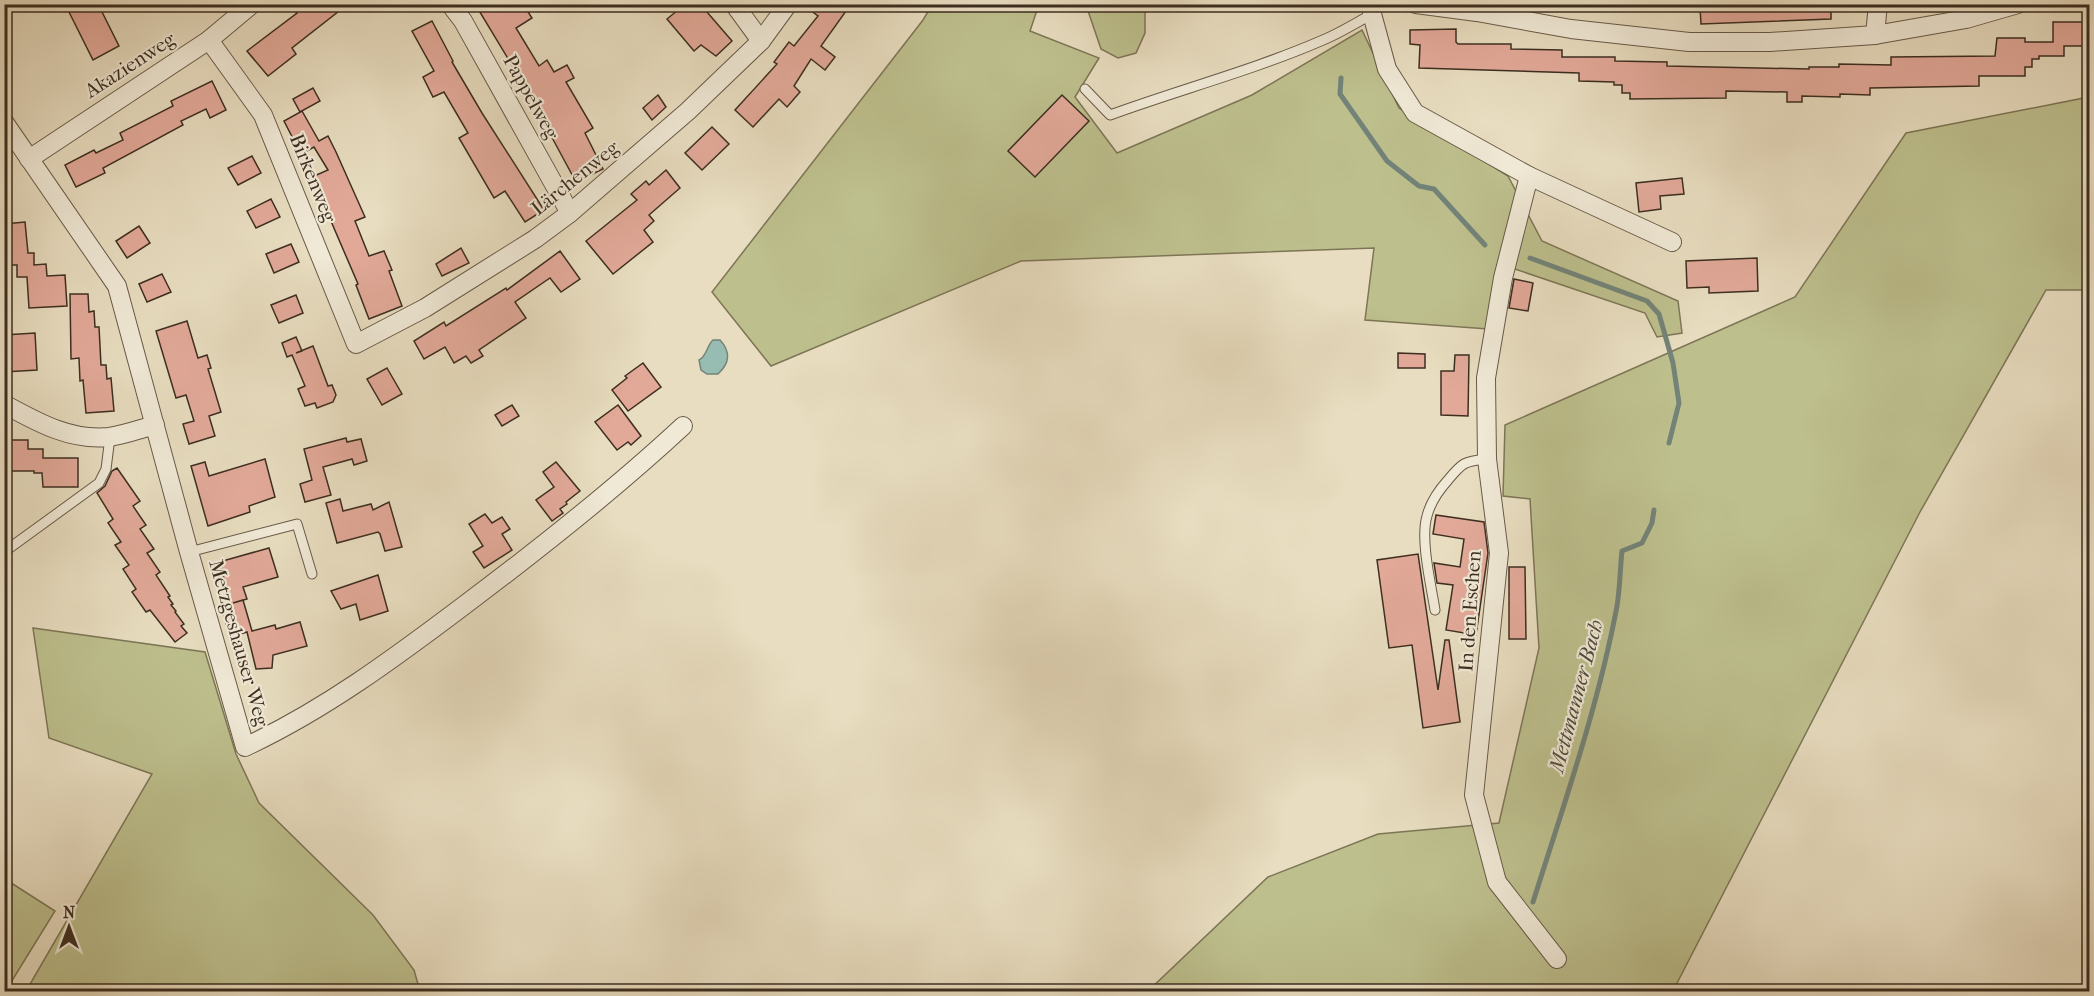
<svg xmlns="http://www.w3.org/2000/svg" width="2094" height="996" viewBox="0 0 2094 996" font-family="'IM FELL French Canon',serif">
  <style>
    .green { fill: #bdbf8d; stroke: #7d7656; stroke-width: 1.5 }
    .water { fill: #97bcb2; stroke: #738378; stroke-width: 1.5 }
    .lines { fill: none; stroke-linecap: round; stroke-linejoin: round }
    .stream { stroke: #738378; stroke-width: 5 }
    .building { fill: #e2a999; stroke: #3d2e20; stroke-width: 1.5 }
    .lane-casing { stroke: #685a48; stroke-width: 11 }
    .street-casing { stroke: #685a48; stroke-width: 20 }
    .lane { stroke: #f0e9d6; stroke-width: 9 }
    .street { stroke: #f0e9d6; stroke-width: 18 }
    .labels { text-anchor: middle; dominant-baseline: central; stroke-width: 4.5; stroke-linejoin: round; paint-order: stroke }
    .street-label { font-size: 20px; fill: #3d2e20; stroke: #f0e9d6 }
    .water-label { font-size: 21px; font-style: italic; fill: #4f4a3d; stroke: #f0e9d6 }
  </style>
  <rect width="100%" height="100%" fill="#e8ddc0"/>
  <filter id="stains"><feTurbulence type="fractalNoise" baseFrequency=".00333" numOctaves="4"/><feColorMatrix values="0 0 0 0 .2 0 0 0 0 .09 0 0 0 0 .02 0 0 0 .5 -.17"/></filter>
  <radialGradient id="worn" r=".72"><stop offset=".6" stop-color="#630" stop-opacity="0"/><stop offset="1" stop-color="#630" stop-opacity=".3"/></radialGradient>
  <g class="green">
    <path d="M 1039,4 L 1030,31 L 1099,58 L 1075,97 L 1117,153 L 1252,95 L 1362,30 L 1399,108 L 1508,176 L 1542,241 L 1678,301 L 1682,333 L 1657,337 L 1645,313 L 1500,264 L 1488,329 L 1365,320 L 1374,248 L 1021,261 L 771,366 L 712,292 L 923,20 L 932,5 Z"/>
    <path d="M 1086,5 L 1144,5 L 1145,7 L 1145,33 L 1136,53 L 1118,58 L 1101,49 Z"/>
    <path d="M 2089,97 L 2089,290 L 2046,290 L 1920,512 L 1674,989 L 1675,991 L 1147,992 L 1268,877 L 1378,834 L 1499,823 L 1539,648 L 1530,499 L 1503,496 L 1505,425 L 1795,297 L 1906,133 Z"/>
    <path d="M 33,628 L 205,652 L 236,754 L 259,803 L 373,915 L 414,970 L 420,991 L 26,991 L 152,774 L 49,738 Z"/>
    <path d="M 5,879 L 55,911 L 5,992 L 4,991 Z"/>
  </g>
  <path class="water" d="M 713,340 L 720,340 C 731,352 730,363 718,374 L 707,374 L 701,370 L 699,360 C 707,356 707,345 713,340 Z"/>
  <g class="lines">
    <g class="stream">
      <path d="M 1341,78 L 1340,94 L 1387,161 L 1419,186 L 1434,189 L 1485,245"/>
      <path d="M 1530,258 L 1647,301 L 1659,314 L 1673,363 L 1679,403 L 1669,443"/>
      <path d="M 1533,902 C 1564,804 1598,707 1617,606 C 1620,588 1620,569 1622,551 L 1642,543 L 1652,523 L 1654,510"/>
    </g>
  </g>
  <g class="building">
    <path d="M 65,4 L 98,4 L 119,46 L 93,60 Z"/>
    <path d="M 290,4 L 348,4 L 292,48 L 296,54 L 268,76 L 247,51 L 297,13 Z"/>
    <path d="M 475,4 L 523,4 L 532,18 L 516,28 L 539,66 L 547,60 L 554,72 L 567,65 L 574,78 L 566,82 L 593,128 L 585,133 L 603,169 L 576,182 L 521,80 Z"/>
    <path d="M 673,4 L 698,4 L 707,12 L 732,41 L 716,56 L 701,45 L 694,51 L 667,19 L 678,10 Z"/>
    <path d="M 802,4 L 851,4 L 821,46 L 835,57 L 825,70 L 811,59 L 794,86 L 800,92 L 787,107 L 779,99 L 753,127 L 735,110 L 777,64 L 774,62 L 789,42 L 794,46 L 818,16 Z"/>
    <path d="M 1778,4 L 1831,4 L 1831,19 L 1701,24 L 1700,7 Z"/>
    <path d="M 432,21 L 453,61 L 452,62 L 482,113 L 544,210 L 525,222 L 505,191 L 494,198 L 459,138 L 468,133 L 444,92 L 433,97 L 423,77 L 434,71 L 412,31 Z"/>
    <path d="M 2053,22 L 2083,22 L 2083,46 L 2064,46 L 2064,56 L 2039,56 L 2039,59 L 2032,59 L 2032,67 L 2025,67 L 2025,76 L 1979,76 L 1979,86 L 1870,88 L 1870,95 L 1840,94 L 1840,97 L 1802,96 L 1802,102 L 1787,102 L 1787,92 L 1726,91 L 1726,98 L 1630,99 L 1630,93 L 1622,93 L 1622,85 L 1614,85 L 1614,82 L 1579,81 L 1579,73 L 1419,68 L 1420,45 L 1410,44 L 1410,30 L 1456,29 L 1456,42 L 1458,44 L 1511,44 L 1511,49 L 1562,50 L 1562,57 L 1615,57 L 1615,61 L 1667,62 L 1667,66 L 1809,69 L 1809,67 L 1839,67 L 1839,64 L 1891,65 L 1891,57 L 1995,56 L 1997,38 L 2025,38 L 2025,42 L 2053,42 Z"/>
    <path d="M 212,81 L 226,110 L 210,118 L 206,109 L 181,121 L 183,125 L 103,168 L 105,173 L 76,187 L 65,165 L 94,150 L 96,153 L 123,140 L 120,133 L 173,106 L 171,101 Z"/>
    <path d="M 313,88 L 320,101 L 300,112 L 293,99 Z"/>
    <path d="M 658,95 L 666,107 L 652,120 L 643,108 Z"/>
    <path d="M 1062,95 L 1089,121 L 1035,177 L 1008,151 Z"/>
    <path d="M 302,111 L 319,141 L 328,136 L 336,152 L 365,217 L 355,221 L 369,256 L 384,251 L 392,270 L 389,271 L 402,306 L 369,319 L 356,285 L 358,284 L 312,177 L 328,170 L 314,147 L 301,154 L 284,121 Z"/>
    <path d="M 712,127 L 729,144 L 702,170 L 685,153 Z"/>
    <path d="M 252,156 L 261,173 L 238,185 L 228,168 Z"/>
    <path d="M 666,170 L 680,188 L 649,215 L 654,221 L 644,230 L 653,242 L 613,274 L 586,241 L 637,200 L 631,194 L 646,181 L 649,185 Z"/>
    <path d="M 1682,178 L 1684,194 L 1660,196 L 1661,209 L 1639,212 L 1636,183 Z"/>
    <path d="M 271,199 L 280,217 L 256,228 L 247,211 Z"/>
    <path d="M 25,222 L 28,253 L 34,253 L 34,265 L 46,264 L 47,276 L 65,275 L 67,306 L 29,308 L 27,277 L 17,277 L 17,265 L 9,265 L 9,254 L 4,254 L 4,224 Z"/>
    <path d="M 139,226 L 150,243 L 127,258 L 116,241 Z"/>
    <path d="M 291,244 L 299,262 L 274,273 L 266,254 Z"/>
    <path d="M 461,248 L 469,263 L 442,276 L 436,264 Z"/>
    <path d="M 560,251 L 580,279 L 561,292 L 550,278 L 515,302 L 526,318 L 479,350 L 483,356 L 471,363 L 466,356 L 454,363 L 445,347 L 424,359 L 414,341 L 444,322 L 446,326 L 506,288 L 507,290 Z"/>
    <path d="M 1757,258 L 1758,291 L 1709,293 L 1709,287 L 1687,288 L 1686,261 Z"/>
    <path d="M 162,274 L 171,292 L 147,302 L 139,284 Z"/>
    <path d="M 1514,279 L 1533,283 L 1528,311 L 1509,308 Z"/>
    <path d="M 70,294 L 88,294 L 89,312 L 94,311 L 95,327 L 99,327 L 101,365 L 106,365 L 107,379 L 111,378 L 114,411 L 86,413 L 83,380 L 80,381 L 79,358 L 71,359 Z"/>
    <path d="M 296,295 L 303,313 L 279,323 L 271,305 Z"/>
    <path d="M 187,321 L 198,358 L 207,355 L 211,368 L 208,369 L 221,412 L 209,416 L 215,436 L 189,444 L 183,424 L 194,421 L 186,395 L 176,398 L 156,331 Z"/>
    <path d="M 35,333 L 37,370 L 4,372 L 4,335 Z"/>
    <path d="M 296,337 L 302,351 L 296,353 L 313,346 L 328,386 L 332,385 L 336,395 L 333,402 L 317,408 L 315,403 L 305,406 L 298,389 L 305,386 L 292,355 L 287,357 L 282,343 Z"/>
    <path d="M 1398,353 L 1425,354 L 1425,368 L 1398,368 Z"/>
    <path d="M 1455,355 L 1469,355 L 1468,416 L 1441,415 L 1441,371 L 1454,371 Z"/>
    <path d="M 643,363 L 661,387 L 628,411 L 612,390 L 627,378 L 625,376 Z"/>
    <path d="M 387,368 L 402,394 L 382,405 L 367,379 Z"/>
    <path d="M 512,405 L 519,416 L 502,426 L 495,415 Z"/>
    <path d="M 618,405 L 641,436 L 631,445 L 628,442 L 617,450 L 595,422 Z"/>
    <path d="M 346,438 L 347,442 L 361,439 L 367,461 L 354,465 L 352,459 L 323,467 L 331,495 L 305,502 L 300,484 L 312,480 L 304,449 Z"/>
    <path d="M 4,440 L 28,440 L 28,449 L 43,449 L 43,458 L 78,458 L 78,487 L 43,487 L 42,473 L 34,473 L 34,471 L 4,471 Z"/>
    <path d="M 265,459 L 275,497 L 249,506 L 250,512 L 208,526 L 191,466 L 205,462 L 209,476 Z"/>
    <path d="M 556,462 L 580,491 L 566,502 L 567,504 L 560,509 L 563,513 L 552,521 L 536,500 L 554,487 L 543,472 Z"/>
    <path d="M 117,468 L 140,501 L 133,506 L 146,525 L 140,529 L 154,549 L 147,553 L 160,572 L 156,575 L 170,596 L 168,597 L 173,604 L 171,605 L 176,611 L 175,612 L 184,624 L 181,626 L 187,633 L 175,642 L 150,610 L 146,612 L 132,592 L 136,589 L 123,569 L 129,565 L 115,545 L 121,542 L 108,523 L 113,519 L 97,493 L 105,486 L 112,471 Z"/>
    <path d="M 340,499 L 343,511 L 371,504 L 373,510 L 389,502 L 402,547 L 385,551 L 380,534 L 378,532 L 337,543 L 326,503 Z"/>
    <path d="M 485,514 L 492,523 L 502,517 L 510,529 L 502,534 L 512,550 L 484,568 L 473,552 L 483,546 L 469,524 Z"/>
    <path d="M 1436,515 L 1484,522 L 1488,553 L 1476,635 L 1446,630 L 1453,585 L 1437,583 L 1434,563 L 1460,567 L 1464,539 L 1433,534 Z"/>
    <path d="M 269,548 L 278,577 L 243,587 L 247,599 L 233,603 L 243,600 L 252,631 L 275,625 L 276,629 L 300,622 L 307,646 L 273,655 L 272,668 L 256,669 L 247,632 L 230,637 L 221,606 L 231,603 L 219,562 Z"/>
    <path d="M 1418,554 L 1438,690 L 1445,640 L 1449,640 L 1460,722 L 1423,728 L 1412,645 L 1389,648 L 1377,560 Z"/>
    <path d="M 1509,567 L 1525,567 L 1526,639 L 1509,639 Z"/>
    <path d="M 378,575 L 388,611 L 360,620 L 356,604 L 341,609 L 331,591 Z"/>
  </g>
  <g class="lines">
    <g class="lane-casing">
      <g id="lane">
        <path d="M 1085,89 L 1110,115 C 1181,89 1254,70 1323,40 C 1340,33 1356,23 1372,14"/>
        <path d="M 4,552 L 99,483 L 106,469 L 110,437"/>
        <path d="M 189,552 L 297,524 L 312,574"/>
        <path d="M 1435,610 C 1431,585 1420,539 1427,516 C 1430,504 1439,490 1448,480 C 1462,463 1464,461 1487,459"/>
      </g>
    </g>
    <g class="street-casing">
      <g id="street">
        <path d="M 450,4 L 463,21 L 570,213"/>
        <path d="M 734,4 L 761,41"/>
        <path d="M 1373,4 L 1372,14 L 1387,69 L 1415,113 L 1529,176 L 1672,242"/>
        <path d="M 1416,4 L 1477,12 L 1571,29 L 1689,42 L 1770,42 L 1875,35 L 1966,19 L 2018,4"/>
        <path d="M 1875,35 L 1878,4"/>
        <path d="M 209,40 L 263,115 L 356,344 L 425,308 L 535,239 L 570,213 L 688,111 L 761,41 L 788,4"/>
        <path d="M 4,122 L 117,286 L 189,552 L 245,747 C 324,710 393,659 462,607 C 538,550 613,491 683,426"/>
        <path d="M 29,159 L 209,40 L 252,4"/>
        <path d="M 1529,176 L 1503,278 L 1486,378 L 1487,459 L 1499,553 L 1474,795 L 1497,882 L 1557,959"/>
        <path d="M 4,404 C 37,422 70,441 109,437 C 124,435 140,429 155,425"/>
      </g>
    </g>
    <use href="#lane" class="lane"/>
    <use href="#street" class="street"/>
  </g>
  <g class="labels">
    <g class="street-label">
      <text transform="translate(130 65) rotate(-33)">Akazienweg</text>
      <text transform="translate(531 97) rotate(61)">Pappelweg</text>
      <text transform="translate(313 178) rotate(68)">Birkenweg</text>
      <text transform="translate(575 178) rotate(-39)">Lärchenweg</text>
      <text transform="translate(1470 611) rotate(-86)">In den Eschen</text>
      <text transform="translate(239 643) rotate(74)">Metzgeshauser Weg</text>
    </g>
    <g class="water-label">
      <text transform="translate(1576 696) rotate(-75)">Mettmanner Bach</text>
    </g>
  </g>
  <rect width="2094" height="996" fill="none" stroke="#e8ddc0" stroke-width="24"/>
  <rect x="6" y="6" width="2082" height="984" fill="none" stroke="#3d2e20" stroke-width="3"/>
  <rect x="12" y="12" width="2070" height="972" fill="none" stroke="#3d2e20" stroke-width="1.5"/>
  <g transform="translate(69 927)" stroke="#f0e9d6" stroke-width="4.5" paint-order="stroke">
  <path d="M0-4.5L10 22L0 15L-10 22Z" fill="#3d2e20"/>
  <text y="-9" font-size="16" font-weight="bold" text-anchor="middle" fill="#3d2e20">N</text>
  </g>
  <rect width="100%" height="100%" filter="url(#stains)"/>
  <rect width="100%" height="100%" fill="url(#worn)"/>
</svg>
